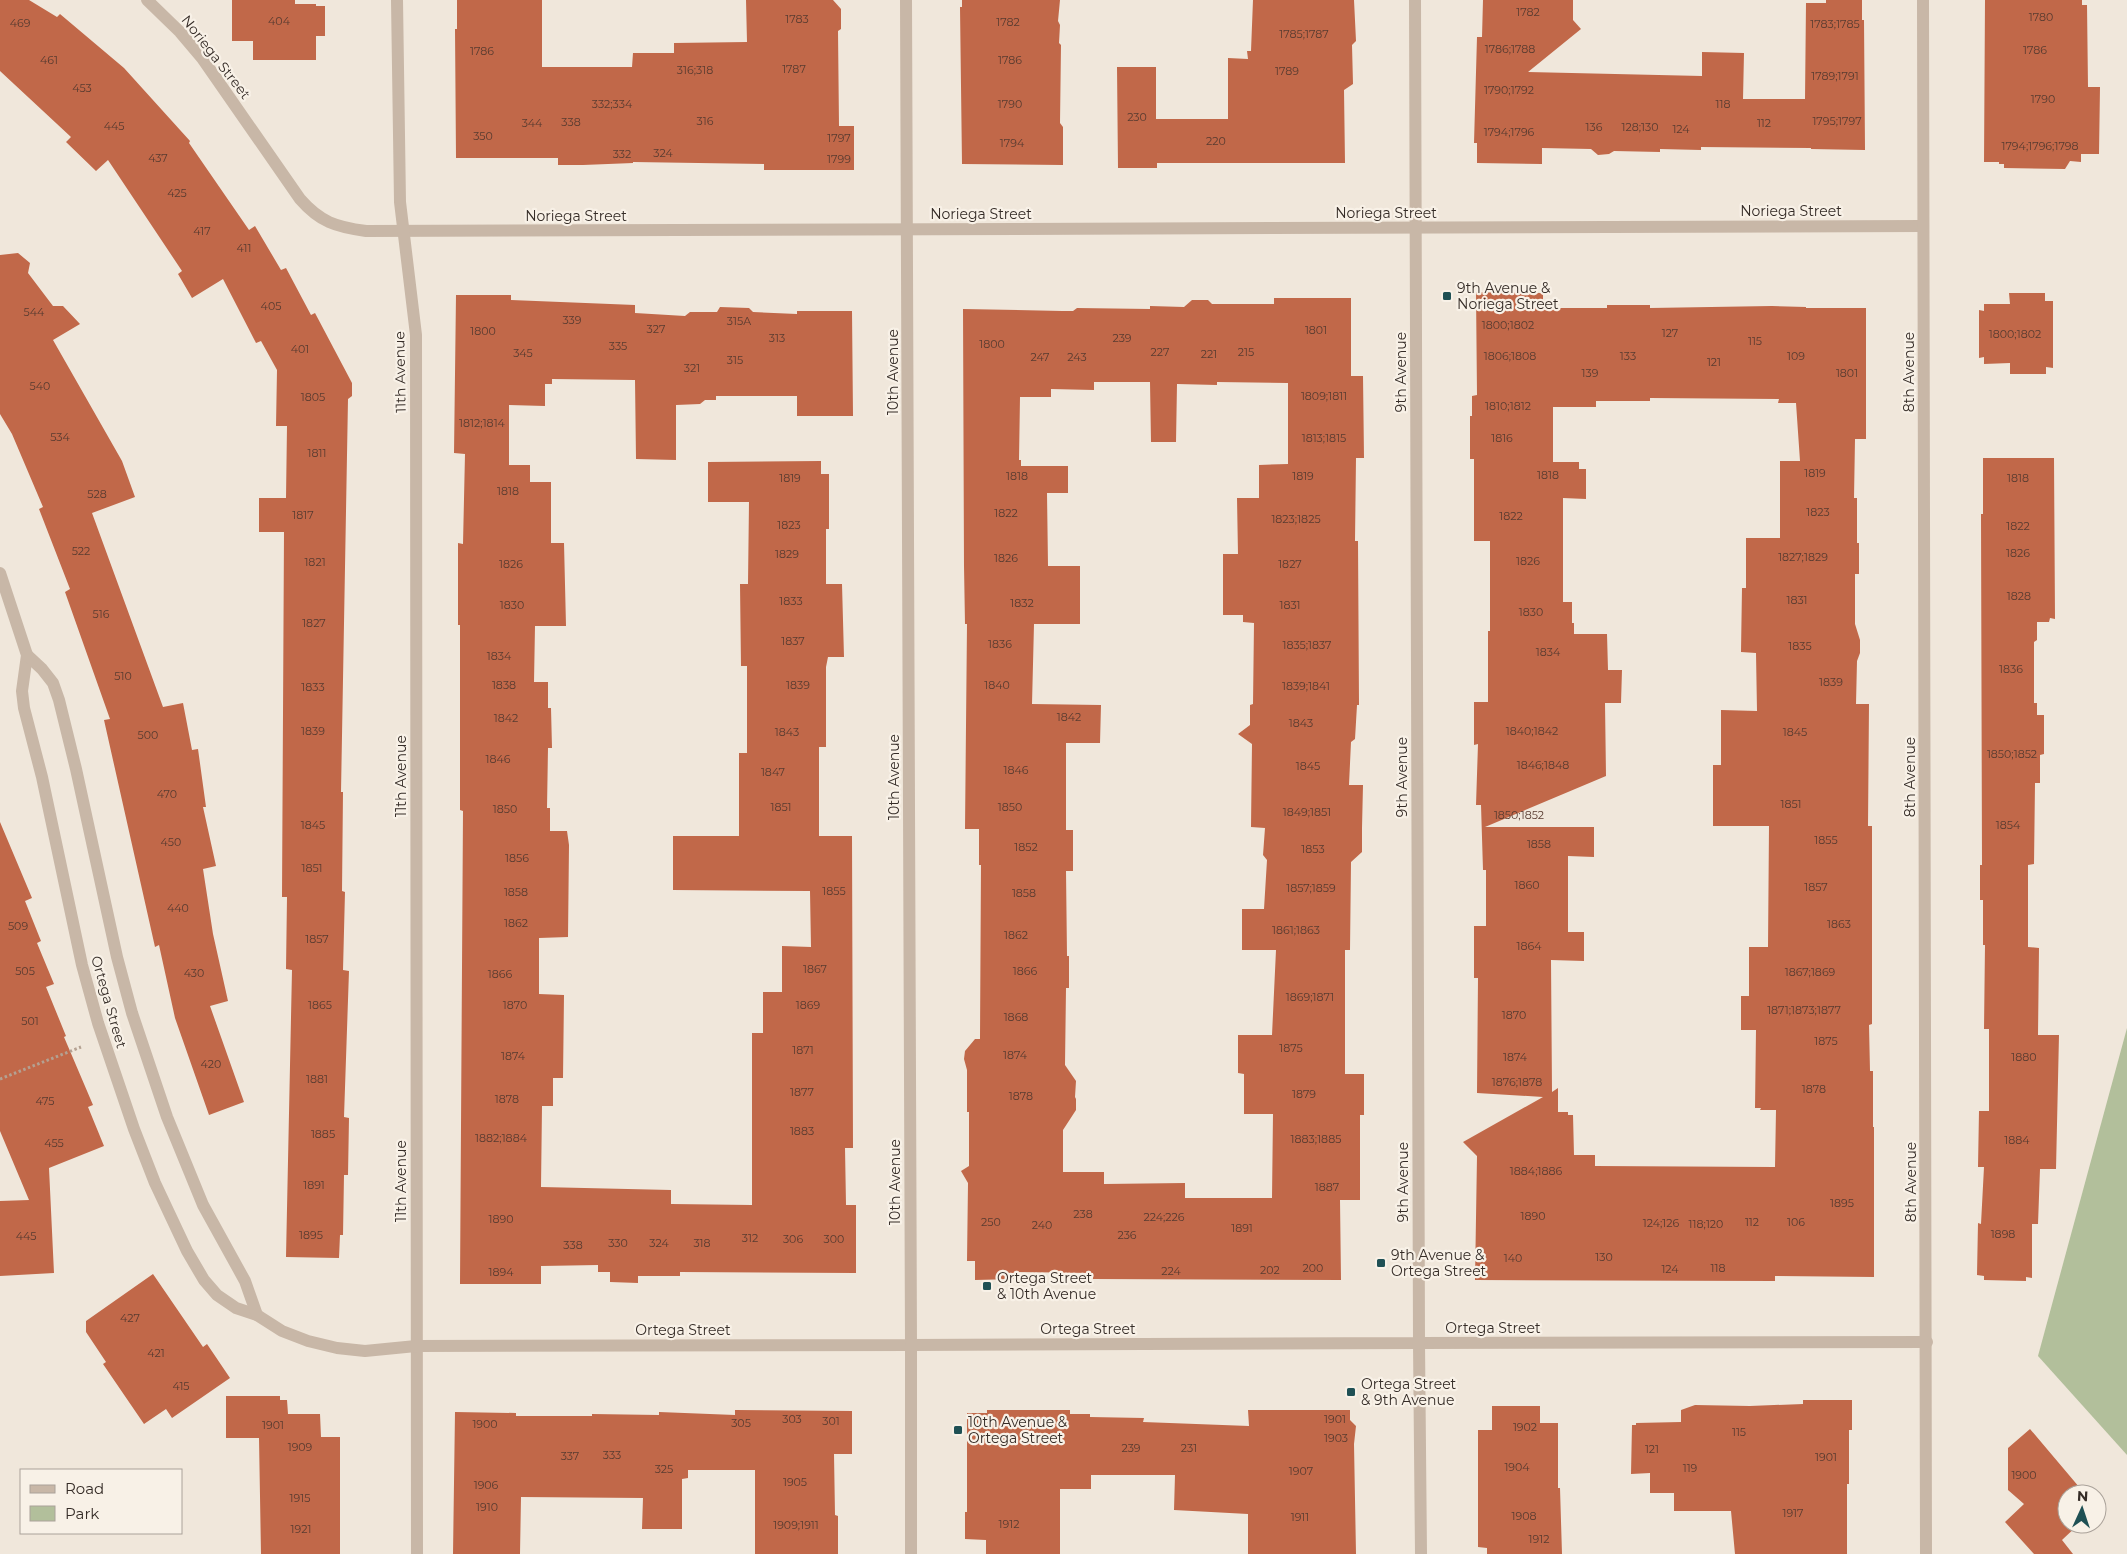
<svg xmlns="http://www.w3.org/2000/svg" width="2127" height="1554" viewBox="0 0 2127 1554" font-family="Montserrat,sans-serif">
  <style>
    .green { fill: #b2bf9b }
    .building { fill: #c16849; fill-rule: evenodd }
    .lines { fill: none; stroke-linecap: round; stroke-linejoin: round }
    .path { stroke: #b4a192; stroke-width: 3; stroke-dasharray: 2.5 2.5; stroke-linecap: butt }
    .minor { stroke: #c8b7a7; stroke-width: 12 }
    .tertiary { stroke: #c8b7a7; stroke-width: 12 }
    .poi-dot { fill: #1f5054; stroke: #f8f1e7; stroke-width: 2 }
    .labels { text-anchor: middle; dominant-baseline: central; stroke-width: 4.5; stroke-linejoin: round; paint-order: stroke }
    .number-label { font-size: 11px; fill: #583b30 }
    .street-label { font-size: 14px; fill: #352c27; stroke: #f8f1e7 }
    .poi-label { font-size: 14px; fill: #352c27; stroke: #f8f1e7; text-anchor: start }
  </style>
  <rect width="100%" height="100%" fill="#f0e7db"/>
  <path class="green" d="M 2127,1028 L 2127,1455 L 2038,1356 Z"/>
  <g class="building">
    <path d="M 0,0 L 29,0 L 57,17 L 60,14 L 124,68 L 190,141 L 189,143 L 249,230 L 255,226 L 281,270 L 286,268 L 311,315 L 315,313 L 352,383 L 352,396 L 348,399 L 341,792 L 343,792 L 342,891 L 345,892 L 343,970 L 349,971 L 344,1117 L 349,1118 L 348,1175 L 344,1175 L 343,1235 L 340,1235 L 339,1258 L 286,1257 L 292,970 L 286,969 L 287,897 L 282,897 L 284,532 L 259,532 L 259,498 L 286,498 L 287,426 L 276,426 L 277,370 L 261,341 L 256,343 L 223,279 L 192,298 L 178,274 L 182,271 L 108,160 L 96,171 L 66,142 L 71,137 L 0,71 Z"/>
    <path d="M 232,0 L 295,0 L 295,4 L 316,4 L 316,6 L 325,6 L 325,36 L 316,36 L 316,60 L 253,60 L 253,41 L 232,41 Z"/>
    <path d="M 457,0 L 542,0 L 542,67 L 632,67 L 633,53 L 674,53 L 674,43 L 747,42 L 746,0 L 833,0 L 841,9 L 841,29 L 838,31 L 839,126 L 854,126 L 854,170 L 764,170 L 764,164 L 633,162 L 633,163 L 583,165 L 558,165 L 558,158 L 456,158 L 455,29 L 457,29 Z"/>
    <path d="M 962,0 L 1060,0 L 1058,21 L 1060,25 L 1059,43 L 1061,45 L 1060,123 L 1063,127 L 1063,165 L 962,164 L 960,7 L 962,7 Z"/>
    <path d="M 1253,0 L 1354,0 L 1356,41 L 1352,45 L 1353,84 L 1344,90 L 1345,163 L 1157,163 L 1157,168 L 1118,168 L 1117,67 L 1156,67 L 1156,119 L 1228,119 L 1228,58 L 1248,59 L 1247,51 L 1251,51 Z"/>
    <path d="M 1483,0 L 1573,0 L 1573,20 L 1581,29 L 1528,72 L 1702,76 L 1702,52 L 1744,53 L 1743,99 L 1805,99 L 1806,3 L 1826,3 L 1826,0 L 1862,0 L 1862,20 L 1864,20 L 1865,150 L 1811,149 L 1811,148 L 1701,147 L 1701,150 L 1660,149 L 1660,152 L 1614,151 L 1609,154 L 1598,155 L 1591,149 L 1542,148 L 1542,164 L 1477,163 L 1477,143 L 1474,143 L 1477,37 L 1482,37 Z"/>
    <path d="M 1985,0 L 2082,0 L 2082,5 L 2087,5 L 2088,87 L 2100,87 L 2099,154 L 2081,154 L 2081,162 L 2070,161 L 2065,169 L 2004,168 L 2004,164 L 1999,164 L 1999,162 L 1984,162 Z"/>
    <path d="M 18,253 L 30,263 L 28,273 L 53,306 L 63,306 L 80,324 L 53,340 L 122,461 L 135,497 L 92,513 L 163,707 L 183,703 L 192,750 L 198,749 L 206,807 L 203,807 L 216,866 L 203,869 L 213,934 L 228,1001 L 210,1006 L 244,1102 L 209,1115 L 175,1018 L 159,945 L 155,947 L 104,720 L 110,719 L 65,592 L 70,589 L 39,509 L 43,507 L 12,434 L 0,414 L 0,255 Z"/>
    <path d="M 1476,292 L 1543,293 L 1543,308 L 1607,308 L 1607,305 L 1650,305 L 1650,308 L 1772,306 L 1806,307 L 1806,308 L 1866,308 L 1866,439 L 1855,439 L 1854,498 L 1857,498 L 1857,543 L 1859,543 L 1859,574 L 1855,574 L 1855,624 L 1860,640 L 1860,653 L 1857,661 L 1856,704 L 1869,704 L 1868,826 L 1872,826 L 1872,1024 L 1869,1025 L 1870,1071 L 1873,1071 L 1873,1127 L 1874,1127 L 1874,1277 L 1775,1276 L 1775,1281 L 1475,1280 L 1477,1156 L 1463,1142 L 1543,1097 L 1477,1093 L 1478,978 L 1474,978 L 1474,926 L 1486,926 L 1486,870 L 1483,870 L 1481,805 L 1476,805 L 1478,744 L 1474,745 L 1474,702 L 1488,702 L 1488,631 L 1490,631 L 1490,541 L 1474,541 L 1474,459 L 1470,459 L 1470,416 L 1472,416 L 1472,396 L 1477,395 ZM 1650,398 L 1779,399 L 1778,403 L 1796,403 L 1800,461 L 1780,461 L 1780,538 L 1746,538 L 1746,588 L 1742,588 L 1741,652 L 1756,653 L 1757,711 L 1721,710 L 1721,765 L 1713,765 L 1713,826 L 1769,826 L 1768,947 L 1749,947 L 1749,996 L 1741,996 L 1741,1030 L 1756,1030 L 1755,1108 L 1761,1108 L 1760,1110 L 1776,1110 L 1775,1167 L 1595,1166 L 1595,1155 L 1574,1155 L 1573,1115 L 1568,1115 L 1568,1112 L 1558,1112 L 1558,1088 L 1552,1092 L 1551,960 L 1584,961 L 1584,932 L 1568,932 L 1568,856 L 1594,857 L 1594,827 L 1485,827 L 1606,776 L 1605,703 L 1621,703 L 1622,670 L 1608,670 L 1607,634 L 1574,634 L 1574,623 L 1572,623 L 1572,602 L 1563,602 L 1563,498 L 1586,499 L 1586,469 L 1579,469 L 1579,462 L 1553,462 L 1553,407 L 1596,407 L 1596,401 L 1650,401 Z"/>
    <path d="M 2009,293 L 2045,293 L 2045,301 L 2053,301 L 2053,368 L 2046,367 L 2046,374 L 2010,374 L 2010,363 L 1984,364 L 1984,357 L 1979,358 L 1979,310 L 1984,311 L 1984,304 L 2010,304 Z"/>
    <path d="M 456,295 L 511,295 L 511,300 L 635,305 L 635,313 L 685,316 L 690,312 L 717,312 L 720,307 L 749,308 L 753,312 L 797,314 L 797,311 L 852,311 L 853,416 L 797,416 L 797,396 L 716,396 L 716,400 L 705,400 L 700,404 L 676,405 L 676,460 L 636,459 L 635,380 L 552,379 L 552,384 L 545,384 L 545,406 L 509,405 L 509,465 L 530,465 L 530,482 L 551,482 L 551,543 L 564,543 L 566,626 L 535,626 L 534,682 L 548,682 L 548,708 L 551,708 L 552,748 L 548,748 L 547,808 L 550,808 L 550,831 L 567,831 L 569,845 L 568,937 L 539,938 L 539,994 L 564,995 L 563,1078 L 553,1078 L 553,1106 L 542,1106 L 541,1187 L 671,1190 L 671,1204 L 752,1205 L 752,1033 L 763,1033 L 763,992 L 782,992 L 782,946 L 811,947 L 810,891 L 673,890 L 673,836 L 739,836 L 739,753 L 747,753 L 747,666 L 741,666 L 740,584 L 748,584 L 749,502 L 708,502 L 708,462 L 821,461 L 821,474 L 829,474 L 829,529 L 826,529 L 826,584 L 842,584 L 844,657 L 828,657 L 826,667 L 826,747 L 819,747 L 819,836 L 852,836 L 853,1148 L 845,1148 L 846,1205 L 856,1205 L 856,1273 L 680,1272 L 680,1276 L 638,1276 L 638,1283 L 610,1282 L 610,1272 L 598,1272 L 598,1265 L 541,1266 L 541,1284 L 460,1284 L 463,811 L 460,810 L 460,625 L 458,625 L 458,543 L 463,544 L 465,454 L 454,453 Z"/>
    <path d="M 1274,298 L 1351,298 L 1351,376 L 1363,376 L 1364,458 L 1356,458 L 1355,541 L 1358,541 L 1359,705 L 1357,705 L 1355,739 L 1351,742 L 1349,785 L 1363,785 L 1362,828 L 1362,852 L 1351,862 L 1350,950 L 1345,950 L 1345,1074 L 1364,1074 L 1364,1115 L 1360,1115 L 1360,1200 L 1340,1200 L 1341,1280 L 1093,1279 L 1093,1273 L 1015,1272 L 1015,1279 L 975,1280 L 975,1261 L 967,1261 L 968,1183 L 961,1171 L 969,1166 L 969,1112 L 967,1112 L 967,1070 L 964,1059 L 965,1051 L 975,1039 L 980,1039 L 981,865 L 979,865 L 979,829 L 965,829 L 967,624 L 965,624 L 964,566 L 963,309 L 1062,311 L 1073,311 L 1077,308 L 1150,309 L 1150,306 L 1184,307 L 1192,300 L 1208,300 L 1212,304 L 1274,304 ZM 1094,382 L 1150,382 L 1151,442 L 1176,442 L 1177,384 L 1217,385 L 1217,382 L 1288,383 L 1288,464 L 1259,465 L 1259,498 L 1237,498 L 1238,554 L 1223,554 L 1223,615 L 1243,615 L 1243,622 L 1254,623 L 1253,704 L 1250,705 L 1250,725 L 1238,734 L 1252,744 L 1251,827 L 1265,828 L 1263,855 L 1267,860 L 1264,909 L 1242,909 L 1242,950 L 1276,950 L 1272,1035 L 1238,1035 L 1238,1073 L 1244,1074 L 1244,1114 L 1273,1114 L 1272,1198 L 1185,1198 L 1185,1183 L 1104,1184 L 1104,1172 L 1063,1172 L 1063,1130 L 1076,1110 L 1076,1099 L 1075,1097 L 1076,1081 L 1065,1065 L 1066,988 L 1069,988 L 1069,956 L 1067,956 L 1066,871 L 1073,871 L 1073,830 L 1066,830 L 1066,743 L 1100,743 L 1101,705 L 1032,704 L 1034,624 L 1080,624 L 1080,566 L 1048,566 L 1047,493 L 1068,493 L 1068,466 L 1021,466 L 1021,460 L 1019,460 L 1020,397 L 1051,397 L 1051,389 L 1094,390 Z"/>
    <path d="M 1983,458 L 2054,458 L 2055,619 L 2050,618 L 2049,622 L 2037,622 L 2037,640 L 2034,642 L 2034,703 L 2037,703 L 2037,715 L 2044,715 L 2044,754 L 2040,755 L 2040,783 L 2035,783 L 2034,864 L 2028,865 L 2028,947 L 2039,948 L 2038,1035 L 2059,1035 L 2056,1169 L 2040,1169 L 2038,1224 L 2032,1224 L 2032,1278 L 2026,1277 L 2026,1281 L 1984,1280 L 1984,1276 L 1977,1275 L 1978,1223 L 1981,1224 L 1984,1167 L 1978,1167 L 1979,1111 L 1989,1111 L 1989,1029 L 1984,1029 L 1985,945 L 1983,945 L 1983,900 L 1980,900 L 1980,865 L 1982,865 L 1981,514 L 1983,514 Z"/>
    <path d="M 0,822 L 32,898 L 25,901 L 41,941 L 37,943 L 54,984 L 46,987 L 66,1036 L 64,1037 L 93,1105 L 88,1107 L 104,1146 L 49,1168 L 54,1273 L 0,1276 L 0,1201 L 29,1200 L 0,1131 Z"/>
    <path d="M 153,1274 L 203,1347 L 207,1344 L 230,1378 L 172,1418 L 166,1409 L 144,1424 L 103,1364 L 106,1362 L 86,1332 L 86,1321 Z"/>
    <path d="M 226,1396 L 280,1396 L 280,1400 L 287,1400 L 288,1414 L 320,1414 L 321,1437 L 340,1437 L 340,1554 L 261,1554 L 259,1438 L 226,1438 Z"/>
    <path d="M 1803,1400 L 1852,1400 L 1852,1430 L 1849,1430 L 1849,1484 L 1847,1484 L 1847,1554 L 1735,1554 L 1731,1511 L 1674,1511 L 1674,1493 L 1650,1493 L 1650,1473 L 1631,1474 L 1632,1425 L 1636,1425 L 1636,1423 L 1681,1422 L 1681,1410 L 1695,1405 L 1750,1406 L 1803,1404 Z"/>
    <path d="M 1492,1406 L 1540,1406 L 1540,1423 L 1558,1423 L 1558,1488 L 1560,1488 L 1562,1554 L 1487,1554 L 1487,1548 L 1478,1547 L 1478,1430 L 1492,1430 Z"/>
    <path d="M 735,1410 L 852,1411 L 852,1454 L 834,1454 L 835,1515 L 838,1516 L 838,1554 L 755,1554 L 755,1470 L 688,1470 L 688,1478 L 682,1479 L 682,1529 L 642,1529 L 643,1498 L 521,1497 L 520,1554 L 453,1554 L 455,1412 L 516,1413 L 516,1416 L 592,1416 L 592,1414 L 659,1415 L 659,1412 L 735,1415 Z"/>
    <path d="M 987,1410 L 1070,1410 L 1070,1414 L 1090,1414 L 1090,1417 L 1144,1418 L 1143,1422 L 1249,1426 L 1248,1410 L 1350,1410 L 1350,1420 L 1356,1426 L 1354,1444 L 1356,1554 L 1248,1554 L 1248,1514 L 1174,1510 L 1175,1475 L 1091,1475 L 1091,1489 L 1060,1489 L 1060,1554 L 986,1554 L 986,1540 L 965,1539 L 965,1512 L 967,1512 L 967,1413 L 987,1413 Z"/>
    <path d="M 2030,1429 L 2085,1494 L 2067,1494 L 2067,1524 L 2079,1524 L 2062,1540 L 2073,1554 L 2034,1554 L 2005,1522 L 2024,1504 L 2008,1490 L 2008,1448 Z"/>
  </g>
  <g class="lines">
    <path class="path" d="M 0,1079 L 81,1047"/>
    <g class="minor">
      <path d="M 147,0 L 180,32 L 202,58 L 300,199 C 320,222 336,227 366,231 L 1923,226"/>
      <path d="M 397,0 L 400,202 L 416,335 L 417,1554"/>
      <path d="M 1923,0 L 1926,1554"/>
      <path d="M 0,573 L 27,655 L 22,691 L 24,708 L 42,777 L 82,965 L 98,1023 L 134,1129 L 155,1183 L 187,1251 L 204,1280 L 217,1295 L 236,1308 L 257,1315 L 282,1331 L 308,1341 L 337,1348 L 365,1351 L 416,1346 L 911,1345 L 906,0"/>
      <path d="M 27,655 L 42,669 L 53,683 L 59,700 L 76,769 L 117,957 L 132,1013 L 167,1117 L 203,1205 L 245,1281 L 257,1315"/>
      <path d="M 1421,1554 L 1419,1343 L 1927,1342"/>
    </g>
    <path class="tertiary" d="M 911,1554 L 911,1345 L 1419,1343 L 1415,0"/>
  </g>
  <g class="poi-dot">
    <rect x="1442" y="291" width="10" height="10" rx="2.5"/>
    <rect x="1376" y="1258" width="10" height="10" rx="2.5"/>
    <rect x="982" y="1281" width="10" height="10" rx="2.5"/>
    <rect x="1346" y="1387" width="10" height="10" rx="2.5"/>
    <rect x="953" y="1425" width="10" height="10" rx="2.5"/>
  </g>
  <g class="labels">
    <g class="number-label">
      <text x="1528" y="12">1782</text>
      <text x="2041" y="17">1780</text>
      <text x="797" y="19">1783</text>
      <text x="279" y="21">404</text>
      <text x="1008" y="22">1782</text>
      <text x="20" y="23">469</text>
      <text x="1835" y="24">1783;1785</text>
      <text x="1304" y="34">1785;1787</text>
      <text x="1510" y="49">1786;1788</text>
      <text x="2035" y="50">1786</text>
      <text x="482" y="51">1786</text>
      <text x="49" y="60">461</text>
      <text x="1010" y="60">1786</text>
      <text x="794" y="69">1787</text>
      <text x="695" y="70">316;318</text>
      <text x="1287" y="71">1789</text>
      <text x="1835" y="76">1789;1791</text>
      <text x="82" y="88">453</text>
      <text x="1509" y="90">1790;1792</text>
      <text x="2043" y="99">1790</text>
      <text x="612" y="104">332;334</text>
      <text x="1010" y="104">1790</text>
      <text x="1723" y="104">118</text>
      <text x="1137" y="117">230</text>
      <text x="705" y="121">316</text>
      <text x="1837" y="121">1795;1797</text>
      <text x="571" y="122">338</text>
      <text x="532" y="123">344</text>
      <text x="1764" y="123">112</text>
      <text x="114" y="126">445</text>
      <text x="1594" y="127">136</text>
      <text x="1640" y="127">128;130</text>
      <text x="1681" y="129">124</text>
      <text x="1509" y="132">1794;1796</text>
      <text x="483" y="136">350</text>
      <text x="839" y="138">1797</text>
      <text x="1216" y="141">220</text>
      <text x="1012" y="143">1794</text>
      <text x="2040" y="146">1794;1796;1798</text>
      <text x="663" y="153">324</text>
      <text x="622" y="154">332</text>
      <text x="158" y="158">437</text>
      <text x="839" y="159">1799</text>
      <text x="177" y="193">425</text>
      <text x="202" y="231">417</text>
      <text x="244" y="248">411</text>
      <text x="271" y="306">405</text>
      <text x="34" y="312">544</text>
      <text x="572" y="320">339</text>
      <text x="739" y="321">315A</text>
      <text x="1508" y="325">1800;1802</text>
      <text x="656" y="329">327</text>
      <text x="1316" y="330">1801</text>
      <text x="483" y="331">1800</text>
      <text x="1670" y="333">127</text>
      <text x="2015" y="334">1800;1802</text>
      <text x="777" y="338">313</text>
      <text x="1122" y="338">239</text>
      <text x="1755" y="341">115</text>
      <text x="992" y="344">1800</text>
      <text x="618" y="346">335</text>
      <text x="300" y="349">401</text>
      <text x="1160" y="352">227</text>
      <text x="1246" y="352">215</text>
      <text x="523" y="353">345</text>
      <text x="1209" y="354">221</text>
      <text x="1510" y="356">1806;1808</text>
      <text x="1628" y="356">133</text>
      <text x="1796" y="356">109</text>
      <text x="1040" y="357">247</text>
      <text x="1077" y="357">243</text>
      <text x="735" y="360">315</text>
      <text x="1714" y="362">121</text>
      <text x="692" y="368">321</text>
      <text x="1590" y="373">139</text>
      <text x="1847" y="373">1801</text>
      <text x="40" y="386">540</text>
      <text x="1324" y="396">1809;1811</text>
      <text x="313" y="397">1805</text>
      <text x="1508" y="406">1810;1812</text>
      <text x="482" y="423">1812;1814</text>
      <text x="60" y="437">534</text>
      <text x="1324" y="438">1813;1815</text>
      <text x="1502" y="438">1816</text>
      <text x="317" y="453">1811</text>
      <text x="1815" y="473">1819</text>
      <text x="1548" y="475">1818</text>
      <text x="1017" y="476">1818</text>
      <text x="1303" y="476">1819</text>
      <text x="790" y="478">1819</text>
      <text x="2018" y="478">1818</text>
      <text x="508" y="491">1818</text>
      <text x="97" y="494">528</text>
      <text x="1818" y="512">1823</text>
      <text x="1006" y="513">1822</text>
      <text x="303" y="515">1817</text>
      <text x="1511" y="516">1822</text>
      <text x="1296" y="519">1823;1825</text>
      <text x="789" y="525">1823</text>
      <text x="2018" y="526">1822</text>
      <text x="81" y="551">522</text>
      <text x="2018" y="553">1826</text>
      <text x="787" y="554">1829</text>
      <text x="1803" y="557">1827;1829</text>
      <text x="1006" y="558">1826</text>
      <text x="1528" y="561">1826</text>
      <text x="315" y="562">1821</text>
      <text x="511" y="564">1826</text>
      <text x="1290" y="564">1827</text>
      <text x="2019" y="596">1828</text>
      <text x="1797" y="600">1831</text>
      <text x="791" y="601">1833</text>
      <text x="1022" y="603">1832</text>
      <text x="512" y="605">1830</text>
      <text x="1290" y="605">1831</text>
      <text x="1531" y="612">1830</text>
      <text x="101" y="614">516</text>
      <text x="314" y="623">1827</text>
      <text x="793" y="641">1837</text>
      <text x="1000" y="644">1836</text>
      <text x="1307" y="645">1835;1837</text>
      <text x="1800" y="646">1835</text>
      <text x="1548" y="652">1834</text>
      <text x="499" y="656">1834</text>
      <text x="2011" y="669">1836</text>
      <text x="123" y="676">510</text>
      <text x="1831" y="682">1839</text>
      <text x="504" y="685">1838</text>
      <text x="798" y="685">1839</text>
      <text x="997" y="685">1840</text>
      <text x="1306" y="686">1839;1841</text>
      <text x="313" y="687">1833</text>
      <text x="1069" y="717">1842</text>
      <text x="506" y="718">1842</text>
      <text x="1301" y="723">1843</text>
      <text x="313" y="731">1839</text>
      <text x="1532" y="731">1840;1842</text>
      <text x="787" y="732">1843</text>
      <text x="1795" y="732">1845</text>
      <text x="148" y="735">500</text>
      <text x="2012" y="754">1850;1852</text>
      <text x="498" y="759">1846</text>
      <text x="1543" y="765">1846;1848</text>
      <text x="1308" y="766">1845</text>
      <text x="1016" y="770">1846</text>
      <text x="773" y="772">1847</text>
      <text x="167" y="794">470</text>
      <text x="1791" y="804">1851</text>
      <text x="781" y="807">1851</text>
      <text x="1010" y="807">1850</text>
      <text x="505" y="809">1850</text>
      <text x="1307" y="812">1849;1851</text>
      <text x="1519" y="815">1850;1852</text>
      <text x="313" y="825">1845</text>
      <text x="2008" y="825">1854</text>
      <text x="1826" y="840">1855</text>
      <text x="171" y="842">450</text>
      <text x="1539" y="844">1858</text>
      <text x="1026" y="847">1852</text>
      <text x="1313" y="849">1853</text>
      <text x="517" y="858">1856</text>
      <text x="312" y="868">1851</text>
      <text x="1527" y="885">1860</text>
      <text x="1816" y="887">1857</text>
      <text x="1311" y="888">1857;1859</text>
      <text x="834" y="891">1855</text>
      <text x="516" y="892">1858</text>
      <text x="1024" y="893">1858</text>
      <text x="178" y="908">440</text>
      <text x="516" y="923">1862</text>
      <text x="1839" y="924">1863</text>
      <text x="18" y="926">509</text>
      <text x="1296" y="930">1861;1863</text>
      <text x="1016" y="935">1862</text>
      <text x="317" y="939">1857</text>
      <text x="1529" y="946">1864</text>
      <text x="815" y="969">1867</text>
      <text x="25" y="971">505</text>
      <text x="1025" y="971">1866</text>
      <text x="1810" y="972">1867;1869</text>
      <text x="194" y="973">430</text>
      <text x="500" y="974">1866</text>
      <text x="1310" y="997">1869;1871</text>
      <text x="320" y="1005">1865</text>
      <text x="515" y="1005">1870</text>
      <text x="808" y="1005">1869</text>
      <text x="1804" y="1010">1871;1873;1877</text>
      <text x="1514" y="1015">1870</text>
      <text x="1016" y="1017">1868</text>
      <text x="30" y="1021">501</text>
      <text x="1826" y="1041">1875</text>
      <text x="1291" y="1048">1875</text>
      <text x="803" y="1050">1871</text>
      <text x="1015" y="1055">1874</text>
      <text x="513" y="1056">1874</text>
      <text x="1515" y="1057">1874</text>
      <text x="2024" y="1057">1880</text>
      <text x="211" y="1064">420</text>
      <text x="317" y="1079">1881</text>
      <text x="1517" y="1082">1876;1878</text>
      <text x="1814" y="1089">1878</text>
      <text x="802" y="1092">1877</text>
      <text x="1304" y="1094">1879</text>
      <text x="1021" y="1096">1878</text>
      <text x="507" y="1099">1878</text>
      <text x="45" y="1101">475</text>
      <text x="802" y="1131">1883</text>
      <text x="323" y="1134">1885</text>
      <text x="501" y="1138">1882;1884</text>
      <text x="1316" y="1139">1883;1885</text>
      <text x="2017" y="1140">1884</text>
      <text x="54" y="1143">455</text>
      <text x="1536" y="1171">1884;1886</text>
      <text x="314" y="1185">1891</text>
      <text x="1327" y="1187">1887</text>
      <text x="1842" y="1203">1895</text>
      <text x="1083" y="1214">238</text>
      <text x="1533" y="1216">1890</text>
      <text x="1164" y="1217">224;226</text>
      <text x="501" y="1219">1890</text>
      <text x="991" y="1222">250</text>
      <text x="1752" y="1222">112</text>
      <text x="1796" y="1222">106</text>
      <text x="1661" y="1223">124;126</text>
      <text x="1706" y="1224">118;120</text>
      <text x="1042" y="1225">240</text>
      <text x="1242" y="1228">1891</text>
      <text x="2003" y="1234">1898</text>
      <text x="311" y="1235">1895</text>
      <text x="1127" y="1235">236</text>
      <text x="26" y="1236">445</text>
      <text x="750" y="1238">312</text>
      <text x="793" y="1239">306</text>
      <text x="834" y="1239">300</text>
      <text x="618" y="1243">330</text>
      <text x="659" y="1243">324</text>
      <text x="702" y="1243">318</text>
      <text x="573" y="1245">338</text>
      <text x="1604" y="1257">130</text>
      <text x="1513" y="1258">140</text>
      <text x="1313" y="1268">200</text>
      <text x="1718" y="1268">118</text>
      <text x="1670" y="1269">124</text>
      <text x="1270" y="1270">202</text>
      <text x="1171" y="1271">224</text>
      <text x="501" y="1272">1894</text>
      <text x="130" y="1318">427</text>
      <text x="156" y="1353">421</text>
      <text x="181" y="1386">415</text>
      <text x="792" y="1419">303</text>
      <text x="1335" y="1419">1901</text>
      <text x="831" y="1421">301</text>
      <text x="741" y="1423">305</text>
      <text x="485" y="1424">1900</text>
      <text x="273" y="1425">1901</text>
      <text x="1525" y="1427">1902</text>
      <text x="1739" y="1432">115</text>
      <text x="1336" y="1438">1903</text>
      <text x="300" y="1447">1909</text>
      <text x="1131" y="1448">239</text>
      <text x="1189" y="1448">231</text>
      <text x="1652" y="1449">121</text>
      <text x="612" y="1455">333</text>
      <text x="570" y="1456">337</text>
      <text x="1826" y="1457">1901</text>
      <text x="1517" y="1467">1904</text>
      <text x="1690" y="1468">119</text>
      <text x="664" y="1469">325</text>
      <text x="1301" y="1471">1907</text>
      <text x="2024" y="1475">1900</text>
      <text x="795" y="1482">1905</text>
      <text x="486" y="1485">1906</text>
      <text x="300" y="1498">1915</text>
      <text x="487" y="1507">1910</text>
      <text x="1793" y="1513">1917</text>
      <text x="1524" y="1516">1908</text>
      <text x="1300" y="1517">1911</text>
      <text x="1009" y="1524">1912</text>
      <text x="796" y="1525">1909;1911</text>
      <text x="301" y="1529">1921</text>
      <text x="1539" y="1539">1912</text>
    </g>
    <g class="street-label">
      <text transform="translate(216 57) rotate(52)">Noriega Street</text>
      <text x="1791" y="211">Noriega Street</text>
      <text x="1386" y="213">Noriega Street</text>
      <text x="981" y="214">Noriega Street</text>
      <text x="576" y="216">Noriega Street</text>
      <text transform="translate(400 372) rotate(-91)">11th Avenue</text>
      <text transform="translate(893 372) rotate(-90)">10th Avenue</text>
      <text transform="translate(1401 372) rotate(-90)">9th Avenue</text>
      <text transform="translate(1909 372) rotate(-90)">8th Avenue</text>
      <text transform="translate(401 776) rotate(-90)">11th Avenue</text>
      <text transform="translate(894 777) rotate(-90)">10th Avenue</text>
      <text transform="translate(1402 777) rotate(-90)">9th Avenue</text>
      <text transform="translate(1910 777) rotate(-90)">8th Avenue</text>
      <text transform="translate(109 1002) rotate(74)">Ortega Street</text>
      <text transform="translate(401 1181) rotate(-90)">11th Avenue</text>
      <text transform="translate(895 1182) rotate(-90)">10th Avenue</text>
      <text transform="translate(1403 1182) rotate(-90)">9th Avenue</text>
      <text transform="translate(1911 1182) rotate(-90)">8th Avenue</text>
      <text x="1493" y="1328">Ortega Street</text>
      <text x="1088" y="1329">Ortega Street</text>
      <text x="683" y="1330">Ortega Street</text>
    </g>
    <g class="poi-label">
      <text x="1457" y="288">9th Avenue &amp;<tspan x="1457" dy="16">Noriega Street</tspan></text>
      <text x="1391" y="1255">9th Avenue &amp;<tspan x="1391" dy="16">Ortega Street</tspan></text>
      <text x="997" y="1278">Ortega Street<tspan x="997" dy="16">&amp; 10th Avenue</tspan></text>
      <text x="1361" y="1384">Ortega Street<tspan x="1361" dy="16">&amp; 9th Avenue</tspan></text>
      <text x="968" y="1422">10th Avenue &amp;<tspan x="968" dy="16">Ortega Street</tspan></text>
    </g>
  </g>
  <rect x="20" y="1469" width="162" height="65" fill="#f8f1e7" stroke="#aaa29a"/>
  <rect x="30" y="1485" width="25" height="8" fill="#c8b7a7" stroke="#aaa29a"/>
  <text x="65" y="1494" font-size="15" fill="#352c27">Road</text>
  <rect x="30" y="1506" width="25" height="15" fill="#b2bf9b" stroke="#aaa29a"/>
  <text x="65" y="1519" font-size="15" fill="#352c27">Park</text>
  <g transform="translate(2082 1509) rotate(3)"><circle r="24" fill="#f8f1e7" stroke="#aaa29a"/>
  <path d="M0-4L9 19L0 12L-9 19Z" fill="#1f5054"/>
  <text y="-8" font-size="14" font-weight="bold" text-anchor="middle" fill="#352c27">N</text>
  </g>
</svg>
